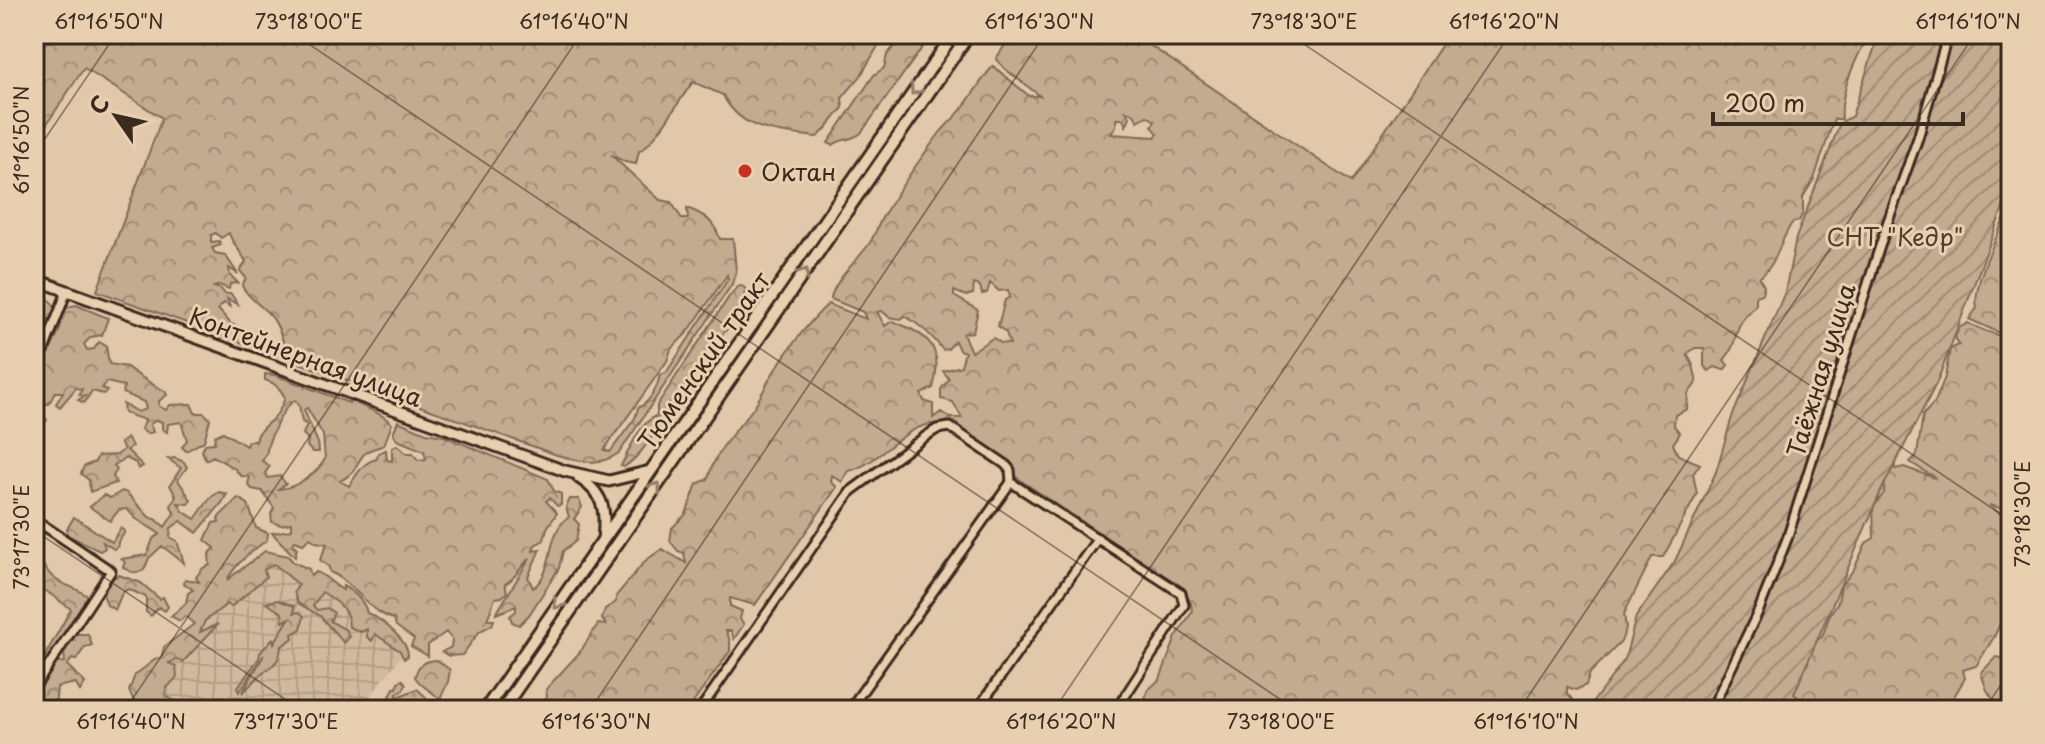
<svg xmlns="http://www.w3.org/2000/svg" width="2045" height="744" viewBox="0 0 2045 744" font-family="'Playpen Sans',sans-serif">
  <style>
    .industrial { fill: url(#industrial-grid) }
    .forest { fill: url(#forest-crowns); stroke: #7f6a57; stroke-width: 2; fill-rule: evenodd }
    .garden { fill: url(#garden-furrows); stroke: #7f6a57; stroke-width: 2 }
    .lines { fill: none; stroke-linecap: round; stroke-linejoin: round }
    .street-casing { stroke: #3b2a1e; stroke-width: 13 }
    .secondary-casing { stroke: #3b2a1e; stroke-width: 15 }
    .primary-casing { stroke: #3b2a1e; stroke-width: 16 }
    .street { stroke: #e8cfb0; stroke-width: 7 }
    .secondary { stroke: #e8cfb0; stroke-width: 9 }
    .primary { stroke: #e8cfb0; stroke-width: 10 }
    .oneway { stroke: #927c67 }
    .ticks { fill: none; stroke: #3b2a1e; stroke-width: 2; stroke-opacity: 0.45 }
    .poi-dot { fill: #c8321e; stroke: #e8cfb0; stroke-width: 3 }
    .labels { text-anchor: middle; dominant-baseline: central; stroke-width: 6; stroke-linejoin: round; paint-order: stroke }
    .poi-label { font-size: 24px; fill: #3b2a1e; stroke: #e8cfb0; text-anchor: start }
    .park-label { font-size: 24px; fill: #4f3d2f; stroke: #e8cfb0 }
    .street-label { font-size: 24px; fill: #3b2a1e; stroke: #e8cfb0 }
    .neatline { fill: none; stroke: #3b2a1e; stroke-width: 3 }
    .ticks-label { font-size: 20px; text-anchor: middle; fill: #3b2a1e }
  </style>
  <defs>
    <pattern id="industrial-grid" width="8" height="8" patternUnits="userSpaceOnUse" patternTransform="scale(2)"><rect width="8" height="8" fill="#d1b99d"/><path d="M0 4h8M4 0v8" fill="none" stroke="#b49f87"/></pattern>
    <pattern id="forest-crowns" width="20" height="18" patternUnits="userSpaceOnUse" patternTransform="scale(2)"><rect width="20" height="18" fill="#c3ab90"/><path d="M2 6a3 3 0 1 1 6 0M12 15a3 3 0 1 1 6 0" fill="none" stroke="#a08b75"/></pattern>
    <pattern id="garden-furrows" width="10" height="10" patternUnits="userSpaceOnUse" patternTransform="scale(2)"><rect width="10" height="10" fill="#c3ab90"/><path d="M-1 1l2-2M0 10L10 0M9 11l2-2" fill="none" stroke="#a08b75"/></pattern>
  </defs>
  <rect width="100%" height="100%" fill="#e1c8aa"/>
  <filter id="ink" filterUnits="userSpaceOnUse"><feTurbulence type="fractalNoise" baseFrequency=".0125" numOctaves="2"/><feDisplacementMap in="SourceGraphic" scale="16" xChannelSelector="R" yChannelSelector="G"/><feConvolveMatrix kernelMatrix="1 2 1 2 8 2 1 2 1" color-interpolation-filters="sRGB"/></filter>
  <g filter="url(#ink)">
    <path class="industrial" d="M 265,551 L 405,651 L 360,710 L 155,710 L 154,666 Z"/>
    <g class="forest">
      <path d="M 34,34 L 890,34 L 878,46 L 860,77 L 842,98 L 843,108 C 833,118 828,129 817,137 C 781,132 741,133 723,95 L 693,82 C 680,98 655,144 639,151 L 636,164 L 625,162 L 611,155 L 660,200 L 671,202 L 682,219 L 688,219 L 687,208 C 705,215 714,221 720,239 L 733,239 L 736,271 L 732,284 L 619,453 C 597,468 580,461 557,455 L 97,291 L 162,118 L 84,68 L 34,143 ZM 216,233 L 221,238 L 229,233 C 232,244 241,251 246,262 L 240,271 L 246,278 L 242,286 C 249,299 260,304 270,315 C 279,325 283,340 286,352 L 248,338 L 242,328 L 231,324 L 218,309 L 224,303 L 230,307 L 227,299 L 238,304 L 231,294 L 225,294 L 221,289 L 214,287 L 219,285 L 229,289 L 230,284 L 238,283 L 230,275 L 229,268 L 238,274 L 225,255 L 215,253 L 212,248 L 221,245 L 219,241 L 211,242 L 211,235 ZM 727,275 L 728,279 L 666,373 L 660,375 C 657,388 650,402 638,408 L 635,418 L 610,452 L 604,450 L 667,361 L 671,349 L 688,332 Z"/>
      <path d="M 904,34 L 932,34 L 861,133 C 852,141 842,138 833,145 L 828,143 L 874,75 L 884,68 L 887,55 Z"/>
      <path d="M 1012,34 L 1133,34 L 1351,182 L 1449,34 L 1870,34 C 1856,56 1839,94 1842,119 L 1834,119 L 1814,179 L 1803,197 L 1803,213 L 1799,221 L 1792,223 C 1779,242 1778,263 1759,278 L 1764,286 L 1762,294 L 1756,296 L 1756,304 C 1751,312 1744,316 1740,324 C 1734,337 1735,348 1724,360 L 1728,365 L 1724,370 L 1715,367 L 1709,371 L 1704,366 L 1704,348 L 1695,348 L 1687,354 L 1693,365 L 1697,382 L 1688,394 L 1687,409 L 1675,415 L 1674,426 L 1680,433 L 1673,444 L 1678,455 L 1700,464 L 1693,474 L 1697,494 C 1685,516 1675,536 1663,557 L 1652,557 L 1624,614 L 1626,628 L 1621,642 L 1590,673 L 1586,685 L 1576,690 L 1567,687 L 1567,694 L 1573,700 L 1567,708 L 1137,710 L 1143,704 L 1148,690 L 1160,679 L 1176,637 L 1192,612 L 1191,603 L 1184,591 L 1167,578 L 1023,482 L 952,426 C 908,412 886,463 848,471 L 842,482 L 832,475 L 831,482 L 837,487 L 755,605 L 730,598 L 730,606 L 742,611 L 740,619 L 744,624 L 734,639 L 731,631 L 726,631 L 730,641 L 730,651 L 688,710 L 537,710 L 547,697 L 546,689 L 580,652 L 598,624 L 606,625 L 602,619 L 605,609 L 616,602 L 616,596 L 645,561 L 662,549 L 686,563 L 684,553 L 678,551 L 670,541 L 672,528 L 686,514 L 697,484 L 708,479 C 715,451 734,433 751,411 C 759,401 764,389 770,378 C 786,352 805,326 828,304 L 866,319 L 863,312 L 831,299 C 833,281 859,259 869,244 C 875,235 878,225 883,216 C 900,188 919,160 939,134 C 947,124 957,116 964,106 C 974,93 982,79 993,66 L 1029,96 L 1040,96 L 1005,69 L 996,59 ZM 1126,111 L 1133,113 L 1138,121 L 1147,116 L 1155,121 L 1152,126 L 1158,134 L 1155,137 L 1111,134 L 1116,126 L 1116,119 L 1123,119 L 1126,126 L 1130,117 ZM 990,283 L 999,291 L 1008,290 L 1010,297 L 1005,300 L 998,326 L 1006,333 L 1010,344 L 1001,343 L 993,338 L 971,352 L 963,334 L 973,332 L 978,310 L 954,296 L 954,291 L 966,296 L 973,294 L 974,284 L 980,286 L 982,294 L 987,293 ZM 882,311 L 889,317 L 901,319 L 905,316 C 920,325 933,336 943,350 L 948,349 L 955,341 L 959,350 L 965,352 L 961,366 L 943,371 L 949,379 L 941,389 L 941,399 L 953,402 L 962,418 L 950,418 L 941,412 L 933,418 L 933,404 L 924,401 L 921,394 L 933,388 C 944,347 930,335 892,321 L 885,326 L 877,312 Z"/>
      <path d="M 2011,193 L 2011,338 L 1969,319 L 1977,308 C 1972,286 1996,239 2005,217 C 2008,209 2009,201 2011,193 Z"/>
      <path d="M 740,285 L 746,289 L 741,305 L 730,319 L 728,328 L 716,341 L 696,374 L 690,377 L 677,399 L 664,406 L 665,415 L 655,419 L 659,427 C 649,441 639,457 624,467 L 621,466 C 630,448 639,424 657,415 L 657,405 L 731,294 Z"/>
      <path d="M 34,289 L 43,292 L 55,307 L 50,319 L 43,321 L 47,329 L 34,367 Z"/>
      <path d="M 76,305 L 108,318 L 102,335 L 91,337 L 84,344 L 87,350 L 94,349 L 99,342 L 106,346 L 109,364 L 127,367 C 131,371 158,388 165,391 L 167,395 L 159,401 L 159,406 L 166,410 L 170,405 L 191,404 L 195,413 L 204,413 L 210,419 L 204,441 L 186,451 L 182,447 L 187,440 L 181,422 L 168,424 L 167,432 L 162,429 L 162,422 L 157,420 L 150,424 L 153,432 L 147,434 L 141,429 L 145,420 L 124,413 L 123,404 L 138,412 L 146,409 L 144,402 L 123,393 L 124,386 L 106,382 L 102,388 L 107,391 L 103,394 L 92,391 L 84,403 L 78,400 L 85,396 L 79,395 L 82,389 L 76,388 L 60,407 L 56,404 L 63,392 L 55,392 L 49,404 L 41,404 L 38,410 L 47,420 L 38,434 L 34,432 L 34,387 L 60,329 L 62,314 L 68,307 Z"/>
      <path d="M 1968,323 C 1982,331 1996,334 2011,340 L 2011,515 L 2004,509 L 1989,505 L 2011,522 L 2011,556 L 2002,561 L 2011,564 L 2011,600 L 1994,637 L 1976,666 L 1963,670 L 1965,678 L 1946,710 L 1785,710 L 1796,678 L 1808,663 L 1811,643 L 1822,637 L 1830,614 L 1838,602 L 1841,586 L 1854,569 L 1866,543 L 1874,538 L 1873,508 L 1884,493 L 1885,481 L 1894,459 L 1895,469 L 1904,467 L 1935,478 L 1910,462 L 1917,455 L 1923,415 L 1935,402 L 1945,377 L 1950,349 L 1959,345 L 1955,337 L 1959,328 Z"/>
      <path d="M 265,374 L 275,375 L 349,403 L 349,399 C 363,409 381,411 392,424 L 384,445 C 380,447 370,449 366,452 C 355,463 357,473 340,481 L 349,486 C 357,475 362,462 377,459 L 378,453 L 386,450 L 387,460 L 392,461 L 392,448 L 397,445 L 406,453 L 413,453 L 418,460 L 426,459 L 424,451 L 397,440 L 393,433 L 398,421 L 426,433 L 444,436 L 548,479 L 554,491 L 561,494 L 561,505 L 557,506 L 550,498 L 546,501 L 557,513 L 547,528 L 544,540 L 535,545 L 533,551 L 540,549 L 528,577 L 533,588 C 556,571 545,532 569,517 L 566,507 L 570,499 L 579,499 L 582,507 L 574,519 L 579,524 L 576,541 L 563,551 L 559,568 L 529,615 L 519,625 L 512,622 L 510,616 L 516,611 L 516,606 L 496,614 L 530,558 C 520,566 517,578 505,584 L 507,592 L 502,597 L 495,598 L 487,620 L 494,620 L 492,625 L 480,631 L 462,655 L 449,656 L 442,652 L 451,647 L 452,639 L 446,632 L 428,645 L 428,656 L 411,646 L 414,639 L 396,626 L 394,619 C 369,613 354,582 330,572 L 329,567 L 320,560 L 327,544 L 316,542 L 310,538 L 303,544 L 295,541 L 292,544 L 297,548 L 295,557 L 272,533 L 291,530 L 291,523 L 281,525 L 272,522 L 271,514 L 274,508 L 262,491 L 252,489 L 248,484 L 250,477 L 241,476 L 235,469 L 213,456 L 206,460 L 202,451 L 205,444 L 214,443 L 215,436 L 223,432 L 246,446 L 248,441 L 256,441 C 258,430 266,425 274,418 C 279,413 282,405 285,398 C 281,388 275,383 265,380 ZM 295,400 L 299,405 L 302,422 L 307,425 L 303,434 L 308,439 L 307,446 L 312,452 L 319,452 L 318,443 L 304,410 L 307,408 L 323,435 L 325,459 C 317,474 296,488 279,489 L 286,484 L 280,476 L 268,478 L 265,473 L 270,466 L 262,461 C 269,454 266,446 271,437 C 277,424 283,408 295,400 Z"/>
      <path d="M 127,438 L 132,446 L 127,450 L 143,466 L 138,469 L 136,463 L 126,458 L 114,465 L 117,470 L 113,476 L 116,483 L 90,492 L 89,480 L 81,474 L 84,466 L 95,462 L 98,456 L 117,455 L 124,449 L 120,443 Z"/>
      <path d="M 175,458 L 184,462 L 187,467 L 178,480 L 191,500 L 188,504 L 178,503 L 183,511 L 195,519 L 211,497 L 219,492 L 227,494 L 222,503 L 197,533 L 181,521 L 171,528 L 170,537 L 177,541 L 184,563 L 162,546 L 149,558 L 144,570 C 136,574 130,573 123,567 L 125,562 L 121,559 L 147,555 L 153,539 L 160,534 L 135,518 L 127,509 L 119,510 L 110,521 L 90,507 L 104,495 L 110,498 L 122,491 L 127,493 L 149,517 L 157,520 L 165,527 L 174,513 L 171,506 L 176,496 L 170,485 L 181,468 L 168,459 Z"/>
      <path d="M 238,498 L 248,504 L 256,528 L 268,533 L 267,540 C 252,551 236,563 227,580 L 265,551 L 288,556 L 293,562 L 309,569 L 311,576 L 316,572 C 326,575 333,585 343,590 L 343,586 C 354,592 364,600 367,613 C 380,618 409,641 408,656 L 404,659 L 400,651 L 375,634 L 372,641 L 367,637 L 367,629 L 361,632 L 349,627 C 349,609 337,601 322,592 L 313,606 L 317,610 L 327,608 L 334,613 L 330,621 L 346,630 L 349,637 L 344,643 L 320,616 L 298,603 L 294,592 L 299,585 L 274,564 L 264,570 L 266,577 L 231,607 L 227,604 L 205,621 L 200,632 L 218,624 L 183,662 L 177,659 L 169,663 L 176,667 L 177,677 L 166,689 L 166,696 L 191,710 L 128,710 L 125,707 L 126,703 L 137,707 L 129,691 L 135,675 L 157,658 L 161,659 L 164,647 L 194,624 L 185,616 L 180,621 L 171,616 L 186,603 L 188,593 L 193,590 L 184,583 L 185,579 L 199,582 L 196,577 L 203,568 L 210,565 L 209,554 L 215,548 L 205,540 L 213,523 L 219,522 L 218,518 Z"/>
      <path d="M 74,517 L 112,542 L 121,528 L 125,532 L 118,542 L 118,546 L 114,549 L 103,542 L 105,548 L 100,551 L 67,535 L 67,529 Z"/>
      <path d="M 34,554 C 43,561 45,572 55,579 C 67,587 79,588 90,598 L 45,663 L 43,659 L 71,609 L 46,591 L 42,591 L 41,584 L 36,584 L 34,588 Z"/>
      <path d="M 119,575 L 141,583 L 160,599 L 163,597 L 168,607 L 165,611 L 159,607 L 151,616 L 146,612 L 146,597 L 128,589 L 122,593 L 115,610 L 107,605 L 103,594 L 110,580 Z"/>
      <path d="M 278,600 L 294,606 L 294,613 L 299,612 L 304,616 L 301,629 L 292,634 L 293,638 L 281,647 C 280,665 268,667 257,678 C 252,683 248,688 242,693 L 264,655 L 239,692 L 237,688 L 259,658 L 260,653 L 273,638 L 274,643 L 289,619 L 283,622 L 282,613 L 266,603 Z"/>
      <path d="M 76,634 L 88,634 L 92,645 L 85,647 L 76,660 L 72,659 L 67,665 L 85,683 L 80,691 L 75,683 L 57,687 L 56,699 L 42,710 L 34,710 L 34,696 L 55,663 L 65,662 L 64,652 Z"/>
      <path d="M 2011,643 L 2011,710 L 2000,710 L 1987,690 L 1981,673 L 1996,657 L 2007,659 L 2004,646 Z"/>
      <path d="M 437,660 L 450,670 L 448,682 L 440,699 C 431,690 422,688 415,677 C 418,664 423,661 437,660 Z"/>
      <path d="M 403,680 L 406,684 L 403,690 L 397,693 L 397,697 L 417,689 L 426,697 L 431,710 L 385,710 L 393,700 L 390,696 L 394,688 L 397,688 L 398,682 Z"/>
    </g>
    <path class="garden" d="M 1879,34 L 2011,34 L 2011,187 L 1937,382 L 1881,491 L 1794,694 L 1816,710 L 1587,710 L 1625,659 L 1636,617 L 1675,561 L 1716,472 L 1732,417 L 1785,292 L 1796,238 L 1840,123 L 1852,116 Z"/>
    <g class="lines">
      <g class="street-casing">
        <g id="street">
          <path d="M 34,376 L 67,291"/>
          <path d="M 34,519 L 111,571 L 34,688"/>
          <path d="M 34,539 L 43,525"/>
          <path d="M 700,710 L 851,491 L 926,436 L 937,429 L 950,427 L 1005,464 L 1010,470 L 1011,482 L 1018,487 L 1181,593 L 1184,605 L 1116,710"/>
          <path d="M 849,710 L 1011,482"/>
          <path d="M 977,710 L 1098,538"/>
          <path d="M 1711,710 L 1759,610 L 1787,539 L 1887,224 L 1918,138 L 1948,34"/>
        </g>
      </g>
      <g class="secondary-casing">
        <g id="secondary">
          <path d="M 34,279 L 565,471 L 609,481 L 650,471"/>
          <path d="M 579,478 C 605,494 606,512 603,540"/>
        </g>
      </g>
      <g class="primary-casing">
        <g id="primary">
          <path d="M 485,710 L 954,34"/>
          <path d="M 502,710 L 969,34"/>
        </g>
      </g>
      <use href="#street" class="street"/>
      <use href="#secondary" class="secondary"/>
      <use href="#primary" class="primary"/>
    </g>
    <defs><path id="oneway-chevron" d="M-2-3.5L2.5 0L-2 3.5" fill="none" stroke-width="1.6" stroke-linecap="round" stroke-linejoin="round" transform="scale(2)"/></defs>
    <g class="oneway">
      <use href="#oneway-chevron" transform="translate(915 90) rotate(125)"/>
      <use href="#oneway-chevron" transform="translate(804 273) rotate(-55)"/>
      <use href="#oneway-chevron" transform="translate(656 487) rotate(-55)"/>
      <use href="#oneway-chevron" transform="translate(558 604) rotate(125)"/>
    </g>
  </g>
  <path class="ticks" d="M 294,34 L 1296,710M 1289,34 L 2011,521M 34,155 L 116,34M 34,530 L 301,710M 125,710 L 581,34M 590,710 L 1045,34M 1054,710 L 1510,34M 1519,710 L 1975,34M 1984,710 L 2011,670"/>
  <circle class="poi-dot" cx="745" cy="171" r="8"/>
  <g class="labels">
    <g class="poi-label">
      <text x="761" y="171">Октан</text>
    </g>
    <g class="park-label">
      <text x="1895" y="236">СНТ "Кедр"</text>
    </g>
    <g class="street-label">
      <text transform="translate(306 356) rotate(20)">Контейнерная улица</text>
      <text transform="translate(703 360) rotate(-55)">Тюменский тракт</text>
      <text transform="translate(1820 370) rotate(-73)">Таёжная улица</text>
    </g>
  </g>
  <rect width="2045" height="744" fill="none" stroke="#e8cfb0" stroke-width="88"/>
  <g transform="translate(116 116) rotate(304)" stroke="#e8cfb0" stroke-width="6" paint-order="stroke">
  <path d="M0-6L14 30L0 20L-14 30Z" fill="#3b2a1e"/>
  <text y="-12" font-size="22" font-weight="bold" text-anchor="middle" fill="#3b2a1e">С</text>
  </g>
  <path d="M1713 112v12h250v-12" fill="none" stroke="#3b2a1e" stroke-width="4"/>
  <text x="1725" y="112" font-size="24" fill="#3b2a1e" stroke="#e8cfb0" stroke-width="6" paint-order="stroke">200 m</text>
  <rect x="44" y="44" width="1957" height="656" class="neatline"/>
  <g class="ticks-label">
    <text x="109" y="29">61°16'50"N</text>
    <text x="309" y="29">73°18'00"E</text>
    <text x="574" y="29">61°16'40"N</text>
    <text x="1039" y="29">61°16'30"N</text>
    <text x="1304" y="29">73°18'30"E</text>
    <text x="1504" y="29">61°16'20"N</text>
    <text x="1968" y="29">61°16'10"N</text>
    <text transform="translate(22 140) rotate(-90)" y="7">61°16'50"N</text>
    <text transform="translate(2023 514) rotate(-90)" y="7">73°18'30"E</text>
    <text transform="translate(22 537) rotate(-90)" y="7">73°17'30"E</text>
    <text x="131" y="729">61°16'40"N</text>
    <text x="286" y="729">73°17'30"E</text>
    <text x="596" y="729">61°16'30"N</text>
    <text x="1061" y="729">61°16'20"N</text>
    <text x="1281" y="729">73°18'00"E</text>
    <text x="1526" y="729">61°16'10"N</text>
  </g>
</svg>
